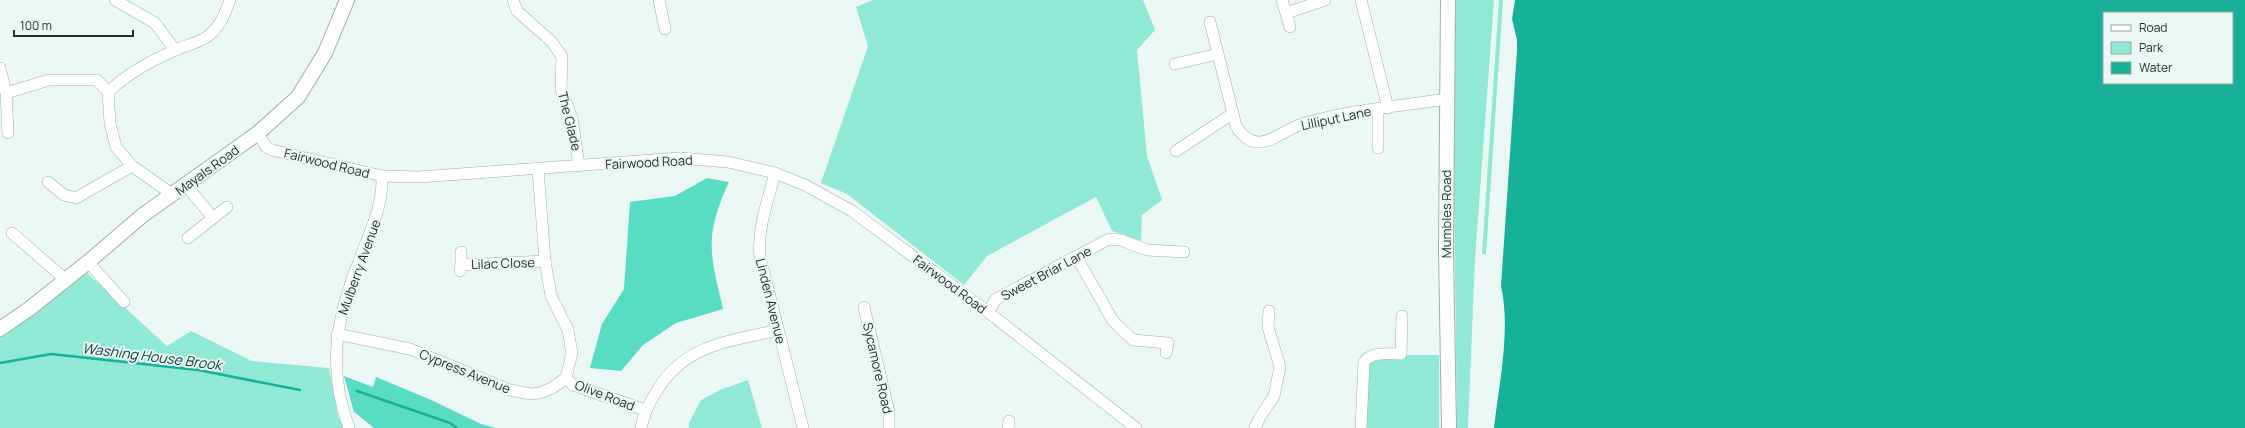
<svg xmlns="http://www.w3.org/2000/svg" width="2245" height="428" viewBox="0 0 2245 428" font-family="Manrope,sans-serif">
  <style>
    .green { fill: #90e9d5 }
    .forest { fill: #58dcc3 }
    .water { fill: #17b098; fill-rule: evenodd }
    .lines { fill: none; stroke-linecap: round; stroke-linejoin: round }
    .stream { stroke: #17b098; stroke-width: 2.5 }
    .minor-casing { stroke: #a2aeab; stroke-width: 12 }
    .major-casing { stroke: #a2aeab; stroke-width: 16 }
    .minor { stroke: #fff; stroke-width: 11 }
    .major { stroke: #fff; stroke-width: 14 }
    .labels { text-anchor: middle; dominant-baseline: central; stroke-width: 4; stroke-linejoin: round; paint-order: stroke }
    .street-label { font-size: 13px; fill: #282d2b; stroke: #ebf7f4 }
    .water-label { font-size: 14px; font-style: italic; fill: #003e35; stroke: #ebf7f4 }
  </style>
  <rect width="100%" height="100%" fill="#ebf7f4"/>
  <g class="green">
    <path d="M 873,0 L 1143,0 L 1155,30 L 1137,50 L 1147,156 L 1162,200 L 1142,215 L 1141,241 L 1112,231 L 1096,197 L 987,256 L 964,285 L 847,194 L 821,183 L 868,46 L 856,7 Z"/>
    <path d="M 1455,0 L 1494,0 L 1475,259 L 1468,428 L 1457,428 L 1452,47 Z"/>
    <path d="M 1499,0 L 1503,0 L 1486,255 L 1482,254 Z"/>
    <path d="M 86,272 L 167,346 L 191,331 L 252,361 L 329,368 L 338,416 L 344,428 L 0,428 L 0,319 L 15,325 Z"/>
    <path d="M 1395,355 L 1439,355 L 1439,428 L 1366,428 L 1366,367 L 1375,356 Z"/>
    <path d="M 748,380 L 762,428 L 689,428 L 689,423 L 701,400 L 720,390 Z"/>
  </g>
  <g class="forest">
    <path d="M 707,178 L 729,182 C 721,199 713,219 712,238 C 710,261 718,286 723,309 L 676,323 L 643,345 L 621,371 L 590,368 L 602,324 L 624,289 L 630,202 L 675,196 Z"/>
    <path d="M 344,376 L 373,387 L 376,377 L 429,399 L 481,424 L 496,428 L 374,428 L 354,412 Z"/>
  </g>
  <path class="water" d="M 1515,0 L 2245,0 L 2245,428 L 1494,428 C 1499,383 1511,330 1501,286 L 1517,50 L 1517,40 L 1512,19 ZM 2104,13 L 2232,13 L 2232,83 L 2104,83 Z"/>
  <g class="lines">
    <g class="stream">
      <path d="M 0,363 L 51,354 L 198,370 L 300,390"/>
      <path d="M 357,391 L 450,423 L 457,428"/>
    </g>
    <g class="minor-casing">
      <g id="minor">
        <path d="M 115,0 L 155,23 L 175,50"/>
        <path d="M 513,0 L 517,11 L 552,42 L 562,57 L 561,89 L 572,118 L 579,166"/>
        <path d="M 659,0 L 665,29"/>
        <path d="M 1282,0 L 1290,27"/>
        <path d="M 1361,0 L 1388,108"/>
        <path d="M 1286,13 L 1325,0"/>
        <path d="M 1210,22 L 1236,126 C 1241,134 1249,143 1260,142 C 1275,141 1288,128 1302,124 C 1349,110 1399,106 1447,99"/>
        <path d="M 1175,64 L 1218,54"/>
        <path d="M 0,68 L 6,93 L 8,133"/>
        <path d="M 108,92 C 127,74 152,60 176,50 C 186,45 199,43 208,36 C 220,27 225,14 230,0"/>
        <path d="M 6,93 L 49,80 L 97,80 L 108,92 L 110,123 L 116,147 L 132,166 L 172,194"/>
        <path d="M 258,133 L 266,147 L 272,150 L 382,176 L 419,177 L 680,158 L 728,162 L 775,173 L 805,185 L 852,211 L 988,312 L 1136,428"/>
        <path d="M 1378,148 L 1378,109"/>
        <path d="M 1176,151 L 1232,114"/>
        <path d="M 775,173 C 768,201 757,228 760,257 L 803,428"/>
        <path d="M 48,182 L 64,195 L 76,198 L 132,166"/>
        <path d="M 186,185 L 213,218 L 188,238"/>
        <path d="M 213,218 L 227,207"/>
        <path d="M 12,233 L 66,280"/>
        <path d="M 461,252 L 461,265"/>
        <path d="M 1076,256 L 1113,321 L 1133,340 L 1168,343 L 1166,353"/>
        <path d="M 88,262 L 124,302"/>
        <path d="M 460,271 L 461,265 L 545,261"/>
        <path d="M 864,307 L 889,412 L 889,428"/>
        <path d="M 988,312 L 996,299 L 1109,239 L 1121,240 L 1147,250 L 1184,252"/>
        <path d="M 337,334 L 410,349 L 510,390 L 531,394 L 540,393 L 552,388 L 566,378 L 572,353 L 568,330 L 551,296 L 545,261 L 538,169"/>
        <path d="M 566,378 L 573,385 L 645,410"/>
        <path d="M 349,428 C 326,366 337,315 361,256 C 371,229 383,206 382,176"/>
        <path d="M 641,428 C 644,413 650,401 658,389 C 686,344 731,341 778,330"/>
        <path d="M 1008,428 L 1009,421"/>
        <path d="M 1255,428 L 1260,417 L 1274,396 L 1280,367 L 1268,327 L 1269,311"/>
        <path d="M 1361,428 L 1364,362 C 1372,351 1388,354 1401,354 L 1402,316"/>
      </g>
    </g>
    <g class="major-casing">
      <g id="major">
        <path d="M 1448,0 L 1446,250 L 1449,428"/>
        <path d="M 0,329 L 29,309 L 88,262 L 143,215 L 258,133 L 298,97 L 325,53 L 347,0"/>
      </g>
    </g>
    <use href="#minor" class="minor"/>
    <use href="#major" class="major"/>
  </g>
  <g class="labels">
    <g class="street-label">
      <text transform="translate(1336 118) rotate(-12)">Lilliput Lane</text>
      <text transform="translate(570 121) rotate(76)">The Glade</text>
      <text transform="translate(649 162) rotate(-3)">Fairwood Road</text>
      <text transform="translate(327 163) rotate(14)">Fairwood Road</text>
      <text transform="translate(207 170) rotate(-36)">Mayals Road</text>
      <text transform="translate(1446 214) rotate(-90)">Mumbles Road</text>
      <text transform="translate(503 263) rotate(-2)">Lilac Close</text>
      <text transform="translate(359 267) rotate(-70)">Mulberry Avenue</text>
      <text transform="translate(1046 273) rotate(-28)">Sweet Briar Lane</text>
      <text transform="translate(950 284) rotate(37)">Fairwood Road</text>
      <text transform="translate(771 301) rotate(76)">Linden Avenue</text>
      <text transform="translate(878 368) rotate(77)">Sycamore Road</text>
      <text transform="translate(465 371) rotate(22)">Cypress Avenue</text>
      <text transform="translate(605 395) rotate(21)">Olive Road</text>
    </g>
    <g class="water-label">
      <text transform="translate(152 356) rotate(7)">Washing House Brook</text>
    </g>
  </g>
  <rect x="2103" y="12" width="130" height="72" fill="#ebf7f4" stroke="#9da6a4"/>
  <rect x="2111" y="25" width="20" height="6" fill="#ffffff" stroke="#9da6a4"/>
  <text x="2139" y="32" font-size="12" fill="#282d2b">Road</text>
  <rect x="2111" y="42" width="20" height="12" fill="#90e9d5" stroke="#9da6a4"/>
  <text x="2139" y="52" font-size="12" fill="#282d2b">Park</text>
  <rect x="2111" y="62" width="20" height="12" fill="#17b098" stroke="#9da6a4"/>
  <text x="2139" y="72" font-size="12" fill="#282d2b">Water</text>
  <path d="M14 30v6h119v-6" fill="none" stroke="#282d2b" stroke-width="2"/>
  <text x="20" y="30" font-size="12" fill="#282d2b" stroke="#ebf7f4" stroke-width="3" paint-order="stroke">100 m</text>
</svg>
